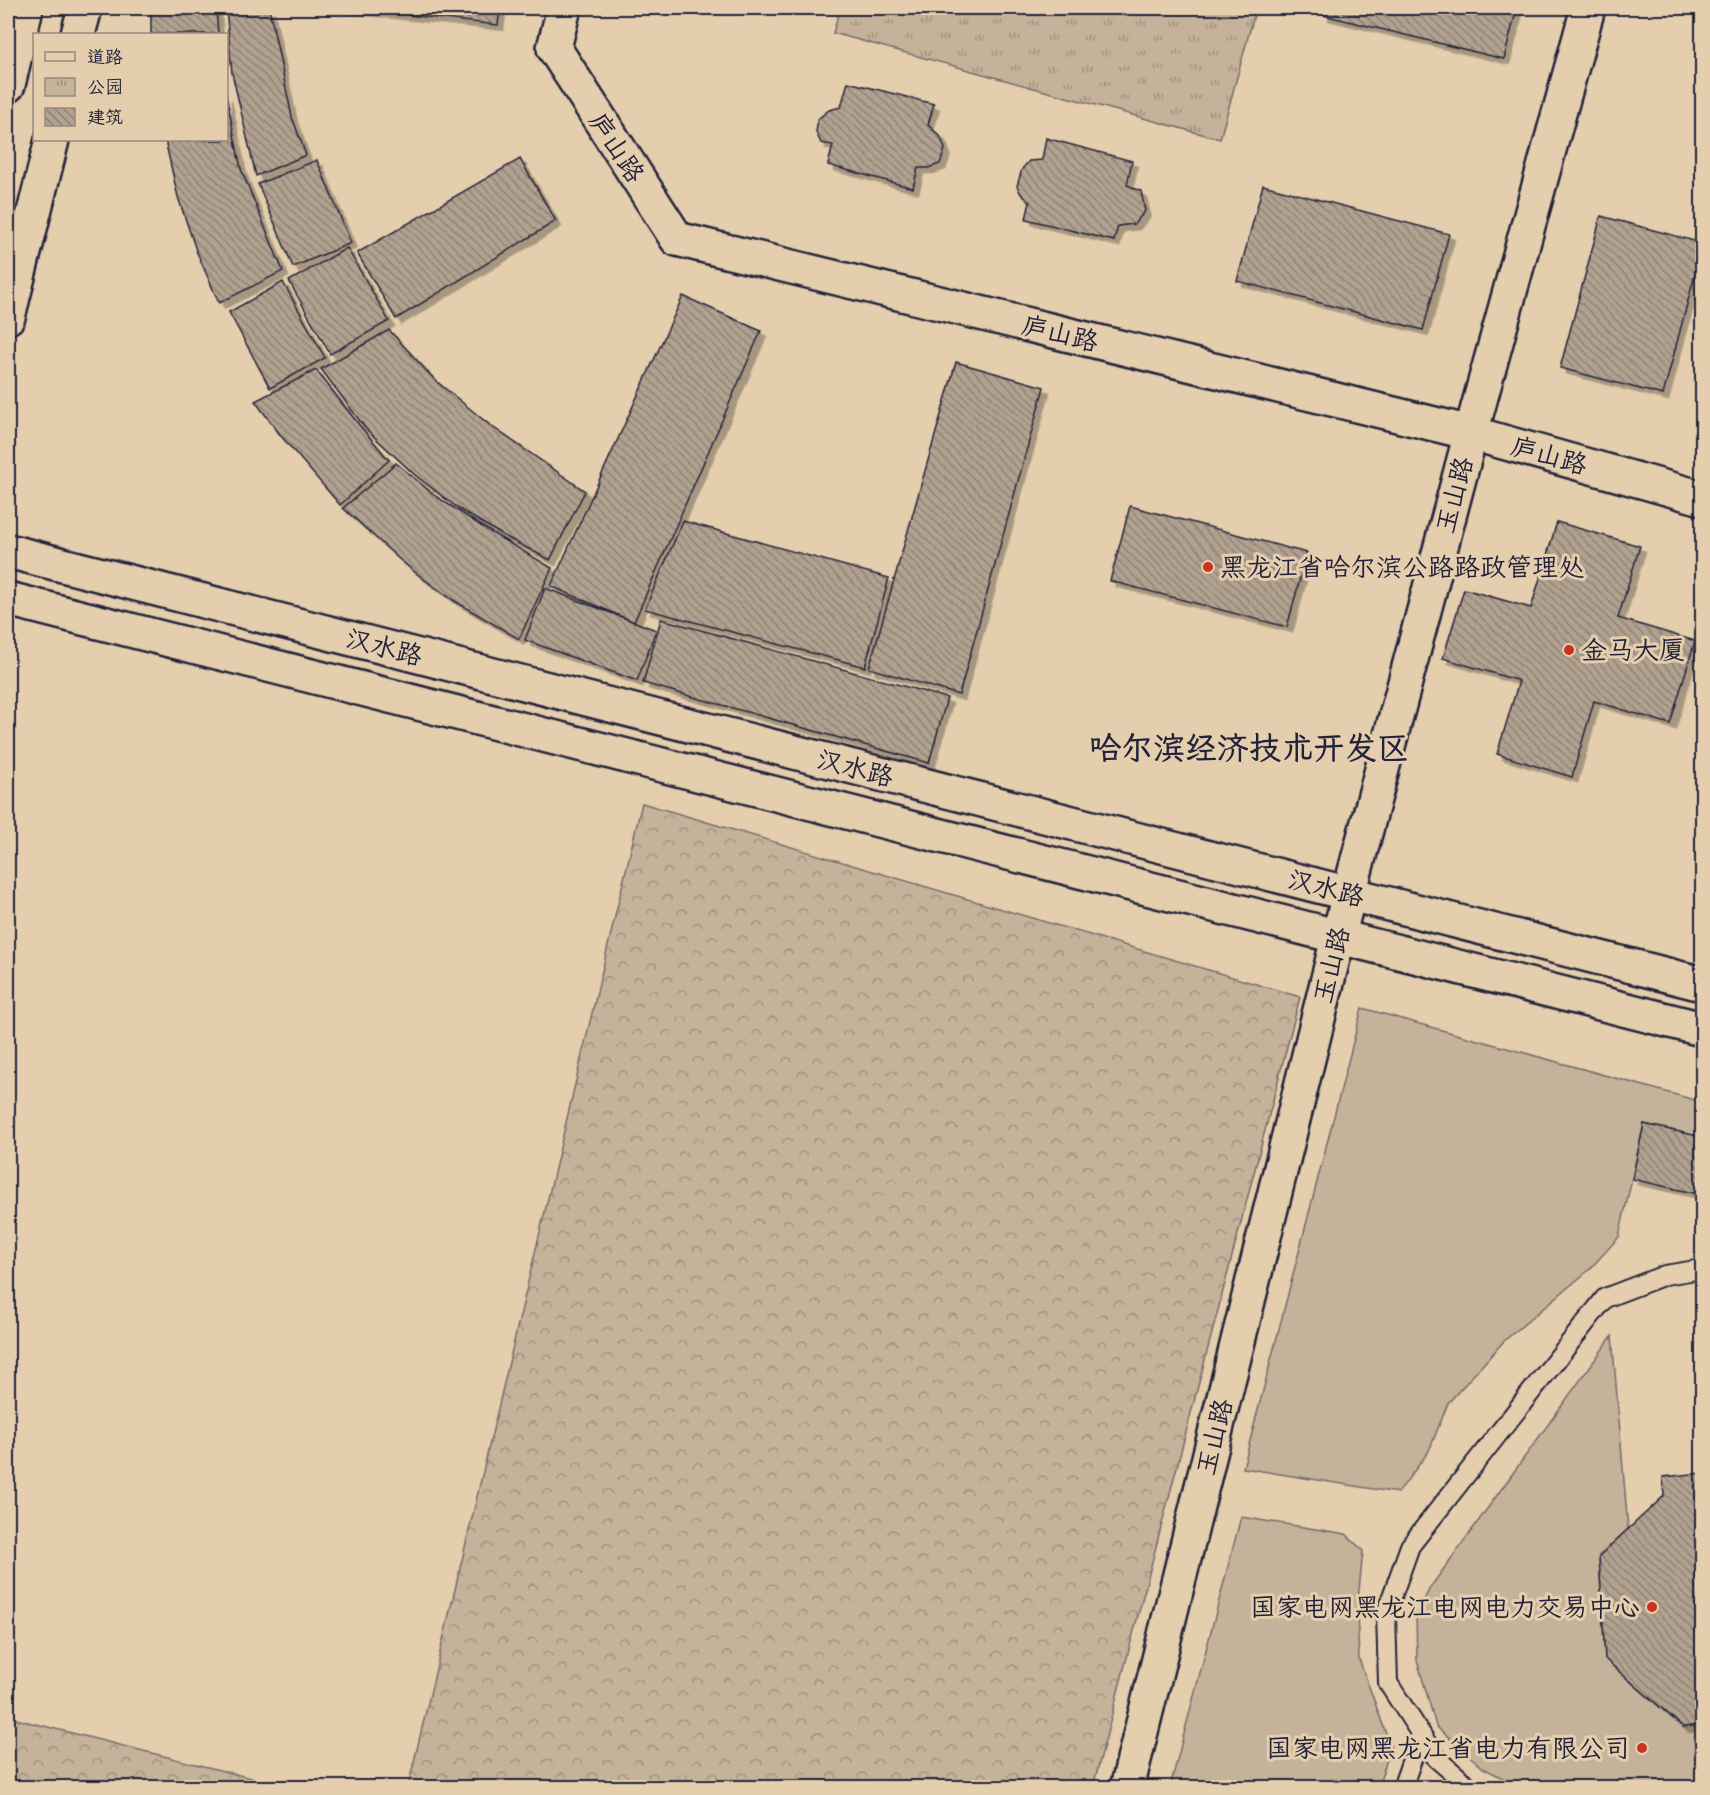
<svg xmlns="http://www.w3.org/2000/svg" width="1710" height="1795" viewBox="0 0 1710 1795" font-family="Itim,'LXGW WenKai TC',sans-serif">
  <style>
    .grass { fill: #c5b29a; stroke: #746a6a; stroke-width: 1.5 }
    .forest { fill: url(#forest-crowns); stroke: #746a6a; stroke-width: 1.5 }
    .park { fill: url(#park-tufts); stroke: #746a6a; stroke-width: 1.5 }
    .building { fill: url(#building-back-hatch); stroke: #22223b; stroke-width: 1.5; filter: url(#shadow) }
    .lines { fill: none; stroke-linecap: round; stroke-linejoin: round }
    .service-casing { stroke: #22223b; stroke-width: 22 }
    .tertiary-casing { stroke: #22223b; stroke-width: 38 }
    .secondary-casing { stroke: #22223b; stroke-width: 38 }
    .service { stroke: #e4cead; stroke-width: 18 }
    .tertiary { stroke: #e4cead; stroke-width: 33 }
    .secondary { stroke: #e4cead; stroke-width: 33 }
    .poi-dot { fill: #c8321e; stroke: #e4cead; stroke-width: 2 }
    .labels { text-anchor: middle; dominant-baseline: central; stroke-width: 6; stroke-linejoin: round; paint-order: stroke }
    .street-label { font-size: 26px; fill: #22223b; stroke: #e4cead }
    .poi-label { font-size: 26px; fill: #22223b; stroke: #e4cead; text-anchor: start }
    .district-label { font-size: 32px; font-weight: bold; fill: #22223b; stroke: #e4cead }
  </style>
  <defs>
    <pattern id="forest-crowns" width="20" height="18" patternUnits="userSpaceOnUse" patternTransform="scale(1.5)"><rect width="20" height="18" fill="#c5b29a"/><path d="M2 6a3 3 0 1 1 6 0M12 15a3 3 0 1 1 6 0" fill="none" stroke="#a0907f"/></pattern>
    <pattern id="park-tufts" width="24" height="20" patternUnits="userSpaceOnUse" patternTransform="scale(1.5)"><rect width="24" height="20" fill="#c5b29a"/><path d="M3 7l-1-3M5 7V3M7 7l1-3M15 17l-1-3M17 17v-4M19 17l1-3" fill="none" stroke="#a0907f"/></pattern>
    <pattern id="building-back-hatch" width="6" height="6" patternUnits="userSpaceOnUse" patternTransform="scale(1.5)"><rect width="6" height="6" fill="#b1a18f"/><path d="M-1 5l2 2M0 0l6 6M5-1l2 2" fill="none" stroke="#908376"/></pattern>
    <filter id="shadow"><feDropShadow dx="5.5" dy="5.5" stdDeviation="0" flood-color="#0004"/></filter>
  </defs>
  <rect width="100%" height="100%" fill="#e4cead"/>
  <filter id="ink" filterUnits="userSpaceOnUse"><feTurbulence type="fractalNoise" baseFrequency=".0167" numOctaves="2"/><feDisplacementMap in="SourceGraphic" scale="12" xChannelSelector="R" yChannelSelector="G"/><feConvolveMatrix kernelMatrix="1 2 1 2 8 2 1 2 1" color-interpolation-filters="sRGB"/></filter>
  <g filter="url(#ink)">
    <g class="grass">
      <path d="M 1362,1008 L 1702,1102 L 1702,1137 L 1644,1124 L 1619,1237 L 1589,1270 L 1505,1340 L 1448,1403 L 1429,1451 L 1398,1493 L 1243,1468 Z"/>
      <path d="M 1612,1336 L 1628,1529 L 1599,1556 L 1605,1659 L 1683,1727 L 1702,1725 L 1702,1787 L 1520,1787 L 1483,1768 L 1436,1726 L 1417,1660 L 1416,1616 L 1430,1588 Z"/>
      <path d="M 1241,1517 L 1346,1534 L 1363,1551 L 1357,1610 L 1359,1659 L 1391,1747 L 1378,1787 L 1170,1787 Z"/>
    </g>
    <g class="forest">
      <path d="M 642,803 L 1300,997 L 1093,1787 L 408,1787 Z"/>
      <path d="M 8,1717 L 287,1787 L 8,1787 Z"/>
    </g>
    <path class="park" d="M 840,8 L 1256,8 L 1220,139 L 833,33 Z"/>
    <g class="building">
      <path d="M 151,8 L 216,8 L 218,34 L 151,34 Z"/>
      <path d="M 226,8 L 269,8 L 292,117 L 306,155 L 256,176 L 232,73 Z"/>
      <path d="M 344,8 L 500,8 L 498,25 Z"/>
      <path d="M 1325,8 L 1517,8 L 1504,59 L 1323,15 Z"/>
      <path d="M 848,82 L 934,104 L 928,125 L 940,136 L 945,149 L 940,164 L 928,168 L 918,168 L 913,188 L 828,165 L 833,145 L 821,143 L 816,132 L 818,119 L 829,110 L 841,107 Z"/>
      <path d="M 226,95 L 241,169 L 283,271 L 219,303 L 196,250 L 178,197 L 165,140 L 226,140 Z"/>
      <path d="M 1046,138 L 1132,161 L 1127,185 L 1141,191 L 1145,211 L 1134,224 L 1118,226 L 1114,241 L 1026,219 L 1030,202 L 1021,194 L 1017,186 L 1022,169 L 1029,161 L 1042,160 Z"/>
      <path d="M 520,159 L 556,221 L 396,319 L 357,253 Z"/>
      <path d="M 317,160 L 351,243 L 293,267 L 258,184 Z"/>
      <path d="M 1263,185 L 1449,234 L 1423,330 L 1237,281 Z"/>
      <path d="M 1601,216 L 1702,243 L 1702,248 L 1663,395 L 1560,368 Z"/>
      <path d="M 347,248 L 389,321 L 330,354 L 289,281 Z"/>
      <path d="M 283,282 L 325,358 L 270,388 L 229,312 Z"/>
      <path d="M 683,296 L 761,331 L 634,622 L 551,586 Z"/>
      <path d="M 389,330 L 436,381 L 491,426 L 585,491 L 550,560 L 502,535 L 459,509 L 415,475 L 366,429 L 321,369 Z"/>
      <path d="M 956,362 L 1044,387 L 959,695 L 869,668 Z"/>
      <path d="M 316,370 L 360,426 L 389,460 L 340,505 L 281,436 L 255,401 Z"/>
      <path d="M 396,463 L 437,497 L 492,533 L 552,568 L 519,639 L 453,600 L 425,580 L 399,559 L 343,508 Z"/>
      <path d="M 1130,506 L 1307,553 L 1287,627 L 1110,581 Z"/>
      <path d="M 683,521 L 889,578 L 865,667 L 645,609 Z"/>
      <path d="M 1557,522 L 1640,546 L 1618,618 L 1695,641 L 1670,724 L 1594,701 L 1572,777 L 1497,754 L 1519,681 L 1443,658 L 1464,589 L 1531,608 Z"/>
      <path d="M 545,588 L 656,630 L 637,681 L 525,640 Z"/>
      <path d="M 661,619 L 947,698 L 929,763 L 643,683 Z"/>
      <path d="M 1644,1124 L 1702,1137 L 1702,1195 L 1632,1179 Z"/>
      <path d="M 1702,1473 L 1702,1725 L 1683,1727 L 1605,1659 L 1599,1556 L 1664,1496 L 1663,1477 Z"/>
    </g>
    <g class="lines">
      <g class="service-casing">
        <g id="service">
          <path d="M 1402,1788 L 1421,1734"/>
          <path d="M 1471,1788 L 1437,1759 L 1388,1683 L 1386,1613 L 1410,1546 L 1605,1298 L 1665,1275 L 1702,1269"/>
        </g>
      </g>
      <g class="tertiary-casing">
        <g id="tertiary">
          <path d="M 564,8 L 554,48 L 677,239 L 1471,433 L 1702,498"/>
          <path d="M 1127,1788 L 1349,894 L 1471,433 L 1588,8"/>
        </g>
      </g>
      <g class="secondary-casing">
        <g id="secondary">
          <path d="M 78,34 L 85,8"/>
          <path d="M 8,85 L 26,8"/>
          <path d="M 8,317 L 52,140"/>
          <path d="M 8,551 L 1702,984"/>
          <path d="M 8,599 L 1702,1029"/>
        </g>
      </g>
      <use href="#service" class="service"/>
      <use href="#tertiary" class="tertiary"/>
      <use href="#secondary" class="secondary"/>
    </g>
  </g>
  <g class="poi-dot">
    <circle cx="1208" cy="567" r="6"/>
    <circle cx="1569" cy="650" r="6"/>
    <circle cx="1652" cy="1607" r="6"/>
    <circle cx="1642" cy="1748" r="6"/>
  </g>
  <g class="labels">
    <g class="street-label">
      <text transform="translate(617 147) rotate(57)">庐山路</text>
      <text transform="translate(1060 333) rotate(14)">庐山路</text>
      <text transform="translate(1549 455) rotate(16)">庐山路</text>
      <text transform="translate(1454 495) rotate(-75)">玉山路</text>
      <text transform="translate(384 647) rotate(14)">汉水路</text>
      <text transform="translate(855 768) rotate(14)">汉水路</text>
      <text transform="translate(1326 888) rotate(14)">汉水路</text>
      <text transform="translate(1331 965) rotate(-76)">玉山路</text>
      <text transform="translate(1214 1437) rotate(-76)">玉山路</text>
    </g>
    <g class="poi-label">
      <text x="1220" y="567">黑龙江省哈尔滨公路路政管理处</text>
      <text x="1581" y="650">金马大厦</text>
      <text x="1640" y="1607" text-anchor="end">国家电网黑龙江电网电力交易中心</text>
      <text x="1630" y="1748" text-anchor="end">国家电网黑龙江省电力有限公司</text>
    </g>
    <g class="district-label">
      <text x="1249" y="748">哈尔滨经济技术开发区</text>
    </g>
  </g>
  <rect width="1710" height="1795" fill="none" stroke="#e4cead" stroke-width="30"/>
  <rect x="15" y="15" width="1680" height="1765" fill="none" stroke="#22223b" stroke-width="2" filter="url(#ink)"/>
  <rect x="33" y="33" width="195" height="108" fill="#e4cead" stroke="#96897f" stroke-width="1.5"/>
  <rect x="45" y="52" width="30" height="9" fill="#e4cead" stroke="#96897f" stroke-width="1.5"/>
  <text x="87" y="63" font-size="18" fill="#22223b">道路</text>
  <rect x="45" y="78" width="30" height="18" fill="url(#park-tufts)" stroke="#96897f" stroke-width="1.5"/>
  <text x="87" y="93" font-size="18" fill="#22223b">公园</text>
  <rect x="45" y="108" width="30" height="18" fill="url(#building-back-hatch)" stroke="#96897f" stroke-width="1.5"/>
  <text x="87" y="123" font-size="18" fill="#22223b">建筑</text>
</svg>
